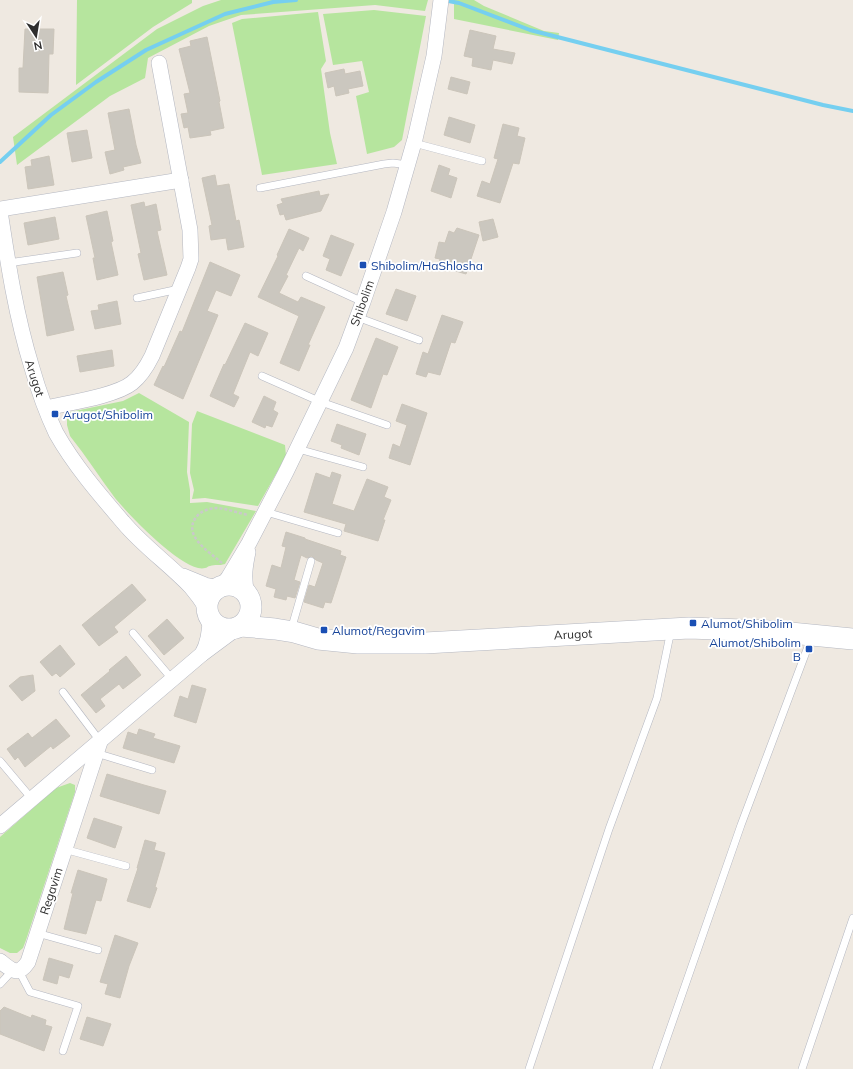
<svg xmlns="http://www.w3.org/2000/svg" width="853" height="1069" viewBox="0 0 853 1069" font-family="Mulish,sans-serif">
  <style>
    .green { fill: #b6e59e }
    .lines { fill: none; stroke-linecap: round; stroke-linejoin: round }
    .stream { stroke: #75cff0; stroke-width: 4 }
    .building { fill: #cbc7bf; stroke: #cbc5ba }
    .lane-casing { stroke: #b4b7c1; stroke-width: 8 }
    .street-casing { stroke: #b4b7c1; stroke-width: 16 }
    .secondary-casing { stroke: #b4b7c1; stroke-width: 22 }
    .path { stroke: #c9c9c9; stroke-width: 2.5; stroke-dasharray: 3 2; stroke-linecap: butt }
    .lane { stroke: #fff; stroke-width: 7 }
    .street { stroke: #fff; stroke-width: 15 }
    .secondary { stroke: #fff; stroke-width: 21 }
    .transit-dot { fill: #1a4fb4; stroke: #fff; stroke-width: 1.5 }
    .labels { text-anchor: middle; dominant-baseline: central; stroke-width: 3.5; stroke-linejoin: round; paint-order: stroke }
    .transit-label { font-size: 12px; fill: #164399; stroke: #fff; text-anchor: start }
    .street-label { font-size: 12px; fill: #2e2e2e; stroke: #fff }
  </style>
  <rect width="100%" height="100%" fill="#efe9e1"/>
  <g class="green">
    <path d="M 77,0 L 192,0 L 192,3 L 153,27 L 76,85 Z"/>
    <path d="M 221,0 L 428,0 L 425,11 L 375,5 L 241,15 L 209,26 L 148,58 L 145,78 L 110,96 L 17,165 L 13,137 L 157,29 L 203,6 Z"/>
    <path d="M 454,0 L 474,0 L 484,6 L 544,31 L 559,33 L 558,40 L 454,19 Z"/>
    <path d="M 374,10 L 426,16 L 402,140 L 394,147 L 367,154 L 356,96 L 369,92 L 362,61 L 333,65 L 323,14 Z"/>
    <path d="M 318,12 L 326,61 L 321,69 L 330,133 L 337,164 L 262,175 L 232,23 L 242,19 Z"/>
    <path d="M 139,393 L 189,422 L 187,472 L 190,490 L 190,503 L 207,502 L 256,511 L 225,564 C 219,566 215,564 210,566 C 208,566 207,568 205,568 C 185,574 127,513 115,498 C 100,478 86,456 70,436 L 67,425 L 67,416 L 70,412 L 123,401 Z"/>
    <path d="M 197,411 L 285,445 L 286,456 L 258,506 L 205,498 L 192,499 L 194,490 L 190,473 L 192,424 Z"/>
    <path d="M 70,783 L 75,785 L 75,792 L 26,940 L 23,948 L 17,953 L 10,953 L 0,948 L 0,837 L 56,788 Z"/>
  </g>
  <g class="lines">
    <g class="stream">
      <path d="M 443,0 L 459,3 L 530,30 L 823,105 L 853,111"/>
      <path d="M 0,162 L 51,115 L 96,82 L 146,50 L 225,14 L 273,2 L 296,0"/>
    </g>
  </g>
  <g class="building">
    <path d="M 25,29 L 54,29 L 53,54 L 49,54 L 48,93 L 19,92 L 19,68 L 23,68 Z"/>
    <path d="M 470,30 L 496,36 L 493,49 L 515,53 L 512,64 L 493,60 L 491,70 L 472,66 L 473,58 L 464,56 Z"/>
    <path d="M 207,37 L 220,101 L 219,102 L 224,128 L 210,131 L 211,135 L 190,138 L 188,127 L 184,128 L 181,114 L 188,113 L 184,94 L 190,93 L 179,49 L 191,46 L 190,41 Z"/>
    <path d="M 344,69 L 345,74 L 360,71 L 363,86 L 348,89 L 349,93 L 336,96 L 334,86 L 328,88 L 325,73 Z"/>
    <path d="M 451,77 L 470,82 L 467,94 L 448,89 Z"/>
    <path d="M 129,109 L 136,145 L 141,163 L 123,167 L 124,170 L 110,174 L 105,152 L 115,150 L 108,113 Z"/>
    <path d="M 449,117 L 475,125 L 470,143 L 444,135 Z"/>
    <path d="M 503,124 L 519,128 L 517,136 L 525,138 L 519,164 L 513,163 L 500,203 L 477,196 L 482,181 L 490,184 L 498,159 L 494,158 Z"/>
    <path d="M 87,130 L 92,158 L 72,162 L 67,133 Z"/>
    <path d="M 49,156 L 54,185 L 28,189 L 25,167 L 32,166 L 31,160 Z"/>
    <path d="M 439,165 L 450,169 L 448,175 L 457,178 L 451,198 L 431,191 Z"/>
    <path d="M 215,175 L 217,186 L 229,184 L 236,221 L 239,220 L 244,247 L 228,250 L 226,238 L 211,240 L 209,226 L 212,225 L 202,178 Z"/>
    <path d="M 319,191 L 320,196 L 329,194 L 321,211 L 286,220 L 284,214 L 280,215 L 277,205 L 283,203 L 281,199 Z"/>
    <path d="M 144,202 L 145,207 L 156,204 L 161,230 L 157,231 L 167,275 L 144,280 L 138,254 L 141,253 L 131,205 Z"/>
    <path d="M 107,211 L 113,241 L 111,242 L 118,275 L 97,280 L 93,258 L 95,258 L 86,216 Z"/>
    <path d="M 55,217 L 59,239 L 28,245 L 24,223 Z"/>
    <path d="M 493,219 L 498,237 L 483,241 L 479,222 Z"/>
    <path d="M 457,228 L 479,235 L 466,274 L 438,266 L 440,259 L 435,258 L 439,242 L 445,243 L 449,231 L 454,233 Z"/>
    <path d="M 289,229 L 309,238 L 303,251 L 299,248 L 286,275 L 288,276 L 279,293 L 298,302 L 301,297 L 325,307 L 308,345 L 310,345 L 299,371 L 280,363 L 299,316 L 258,297 L 278,256 L 277,255 Z"/>
    <path d="M 331,235 L 354,244 L 341,276 L 326,270 L 330,259 L 323,256 Z"/>
    <path d="M 210,262 L 240,275 L 231,296 L 216,290 L 207,311 L 218,315 L 183,399 L 154,385 L 163,366 L 164,367 L 180,331 L 182,332 Z"/>
    <path d="M 63,272 L 68,295 L 66,296 L 74,330 L 47,336 L 37,277 Z"/>
    <path d="M 396,289 L 416,296 L 407,321 L 386,314 Z"/>
    <path d="M 117,301 L 121,324 L 95,329 L 91,311 L 99,310 L 98,305 Z"/>
    <path d="M 442,315 L 463,322 L 455,343 L 451,342 L 440,375 L 428,372 L 426,377 L 416,374 L 423,352 L 428,354 Z"/>
    <path d="M 245,323 L 268,333 L 258,356 L 250,352 L 233,394 L 239,397 L 234,407 L 210,396 L 224,364 L 225,365 Z"/>
    <path d="M 376,338 L 398,347 L 387,375 L 383,374 L 371,408 L 351,400 Z"/>
    <path d="M 112,350 L 114,366 L 80,372 L 77,356 Z"/>
    <path d="M 264,396 L 276,402 L 273,410 L 278,413 L 272,427 L 266,425 L 265,428 L 252,422 Z"/>
    <path d="M 402,404 L 427,413 L 410,465 L 389,458 L 393,444 L 400,447 L 407,425 L 396,421 Z"/>
    <path d="M 337,424 L 366,434 L 359,455 L 341,448 L 342,445 L 331,441 Z"/>
    <path d="M 332,472 L 341,475 L 332,504 L 354,511 L 367,479 L 388,487 L 384,497 L 391,500 L 383,520 L 385,520 L 378,541 L 344,531 L 346,524 L 304,512 L 316,473 L 330,478 Z"/>
    <path d="M 286,532 L 305,538 L 305,539 L 341,551 L 340,555 L 346,557 L 331,603 L 325,602 L 323,608 L 304,602 L 309,585 L 315,587 L 323,563 L 316,560 L 312,556 L 307,558 L 301,555 L 294,580 L 300,582 L 295,598 L 287,596 L 286,600 L 274,597 L 276,589 L 266,586 L 272,565 L 281,568 L 286,547 L 282,546 Z"/>
    <path d="M 132,584 L 146,600 L 114,627 L 118,632 L 99,646 L 82,625 Z"/>
    <path d="M 167,619 L 184,638 L 164,655 L 148,636 Z"/>
    <path d="M 60,645 L 75,664 L 60,677 L 56,673 L 52,676 L 40,662 Z"/>
    <path d="M 126,656 L 141,675 L 123,689 L 119,684 L 100,699 L 105,706 L 96,713 L 81,695 L 110,671 L 109,670 Z"/>
    <path d="M 33,675 L 35,691 L 22,701 L 9,686 L 20,677 Z"/>
    <path d="M 192,685 L 206,689 L 196,723 L 174,716 L 180,696 L 188,699 Z"/>
    <path d="M 56,719 L 70,736 L 53,749 L 51,746 L 25,767 L 18,757 L 15,760 L 7,749 L 28,733 L 32,738 Z"/>
    <path d="M 139,729 L 155,734 L 153,738 L 180,746 L 174,763 L 123,748 L 128,732 L 137,735 Z"/>
    <path d="M 107,774 L 144,785 L 166,791 L 159,814 L 100,796 Z"/>
    <path d="M 94,818 L 122,827 L 115,848 L 87,838 Z"/>
    <path d="M 145,840 L 156,843 L 154,850 L 165,853 L 155,887 L 157,888 L 150,908 L 127,901 L 138,868 L 137,868 Z"/>
    <path d="M 78,870 L 107,879 L 101,901 L 96,900 L 86,934 L 64,929 L 73,893 L 71,893 Z"/>
    <path d="M 115,935 L 138,943 L 129,966 L 120,998 L 105,994 L 108,984 L 100,982 Z"/>
    <path d="M 49,958 L 73,965 L 69,978 L 59,975 L 57,984 L 43,980 Z"/>
    <path d="M 4,1007 L 31,1018 L 32,1015 L 46,1020 L 45,1025 L 52,1027 L 44,1051 L 0,1034 L 0,1011 Z"/>
    <path d="M 87,1017 L 111,1024 L 103,1046 L 80,1039 Z"/>
  </g>
  <g class="lines">
    <g class="lane-casing">
      <g id="lane">
        <path d="M 414,143 L 482,161"/>
        <path d="M 260,188 L 384,164 L 393,163 L 408,165"/>
        <path d="M 8,263 L 77,253"/>
        <path d="M 306,276 L 363,302"/>
        <path d="M 137,298 L 179,289"/>
        <path d="M 357,317 L 419,340"/>
        <path d="M 262,376 L 321,402 L 387,425"/>
        <path d="M 298,449 L 363,467"/>
        <path d="M 266,512 L 338,533"/>
        <path d="M 291,630 L 311,561"/>
        <path d="M 133,633 L 172,679"/>
        <path d="M 63,692 L 100,741"/>
        <path d="M 96,753 L 152,770"/>
        <path d="M 0,761 L 32,799"/>
        <path d="M 64,849 L 126,866"/>
        <path d="M 37,933 L 98,950"/>
        <path d="M 19,971 L 30,992 L 78,1006 L 63,1051"/>
        <path d="M 0,984 L 13,970"/>
        <path d="M 529,1069 L 609,829 L 657,698 L 671,630"/>
        <path d="M 656,1069 L 741,825 L 812,636"/>
        <path d="M 802,1069 L 853,918"/>
      </g>
    </g>
    <g class="street-casing">
      <g id="street">
        <path d="M 0,209 L 181,180"/>
        <path d="M 0,211 C 8,264 16,316 32,368 C 38,389 46,412 56,433 C 74,465 99,494 123,522 C 143,546 169,564 191,587 C 197,594 202,601 207,609"/>
        <path d="M 46,408 C 67,403 116,396 132,383 C 141,376 147,366 152,356 L 188,268 L 191,259 L 190,230 L 159,63"/>
        <path d="M 183,576 L 205,585 L 217,588"/>
        <path d="M 221,587 L 228,578 L 249,543 L 286,472 L 346,348 L 363,302 L 394,212 L 415,139 L 434,56 L 441,0"/>
        <path d="M 247,593 C 243,579 245,566 248,552"/>
        <path d="M 202,654 C 209,642 210,630 210,617"/>
        <path d="M 0,826 L 202,654 L 237,628"/>
        <path d="M 0,961 C 11,970 18,977 28,962 L 100,742"/>
      </g>
    </g>
    <g class="secondary-casing">
      <g id="secondary">
        <circle cx="229" cy="607" r="22"/>
        <path d="M 241,626 L 275,629 L 294,632 L 318,639 L 358,643 L 425,643 L 689,628 L 770,631 L 853,639"/>
      </g>
    </g>
    <path class="path" d="M 222,563 C 208,551 180,534 198,515 C 203,510 211,508 218,508 C 228,509 238,513 248,515"/>
    <use href="#lane" class="lane"/>
    <use href="#street" class="street"/>
    <use href="#secondary" class="secondary"/>
  </g>
  <g class="transit-dot">
    <rect x="359" y="261" width="8" height="8" rx="2"/>
    <rect x="51" y="410" width="8" height="8" rx="2"/>
    <rect x="689" y="619" width="8" height="8" rx="2"/>
    <rect x="320" y="626" width="8" height="8" rx="2"/>
    <rect x="805" y="645" width="8" height="8" rx="2"/>
  </g>
  <g class="labels">
    <g class="transit-label">
      <text x="371" y="265">Shibolim/HaShlosha</text>
      <text x="63" y="414">Arugot/Shibolim</text>
      <text x="701" y="623">Alumot/Shibolim</text>
      <text x="332" y="630">Alumot/Regavim</text>
      <text x="801" y="642" text-anchor="end">Alumot/Shibolim<tspan x="801" dy="14">B</tspan></text>
    </g>
    <g class="street-label">
      <text transform="translate(362 303) rotate(-70)">Shibolim</text>
      <text transform="translate(35 378) rotate(72)">Arugot</text>
      <text transform="translate(573 634) rotate(-3)">Arugot</text>
      <text transform="translate(51 891) rotate(-72)">Regavim</text>
    </g>
  </g>
  <g transform="translate(36 36) rotate(168)" stroke="#ffffff" stroke-width="3" paint-order="stroke">
  <path d="M0-3L7 15L0 10L-7 15Z" fill="#2e2e2e"/>
  <text y="-6" font-size="11" font-weight="bold" text-anchor="middle" fill="#2e2e2e">N</text>
  </g>
</svg>
